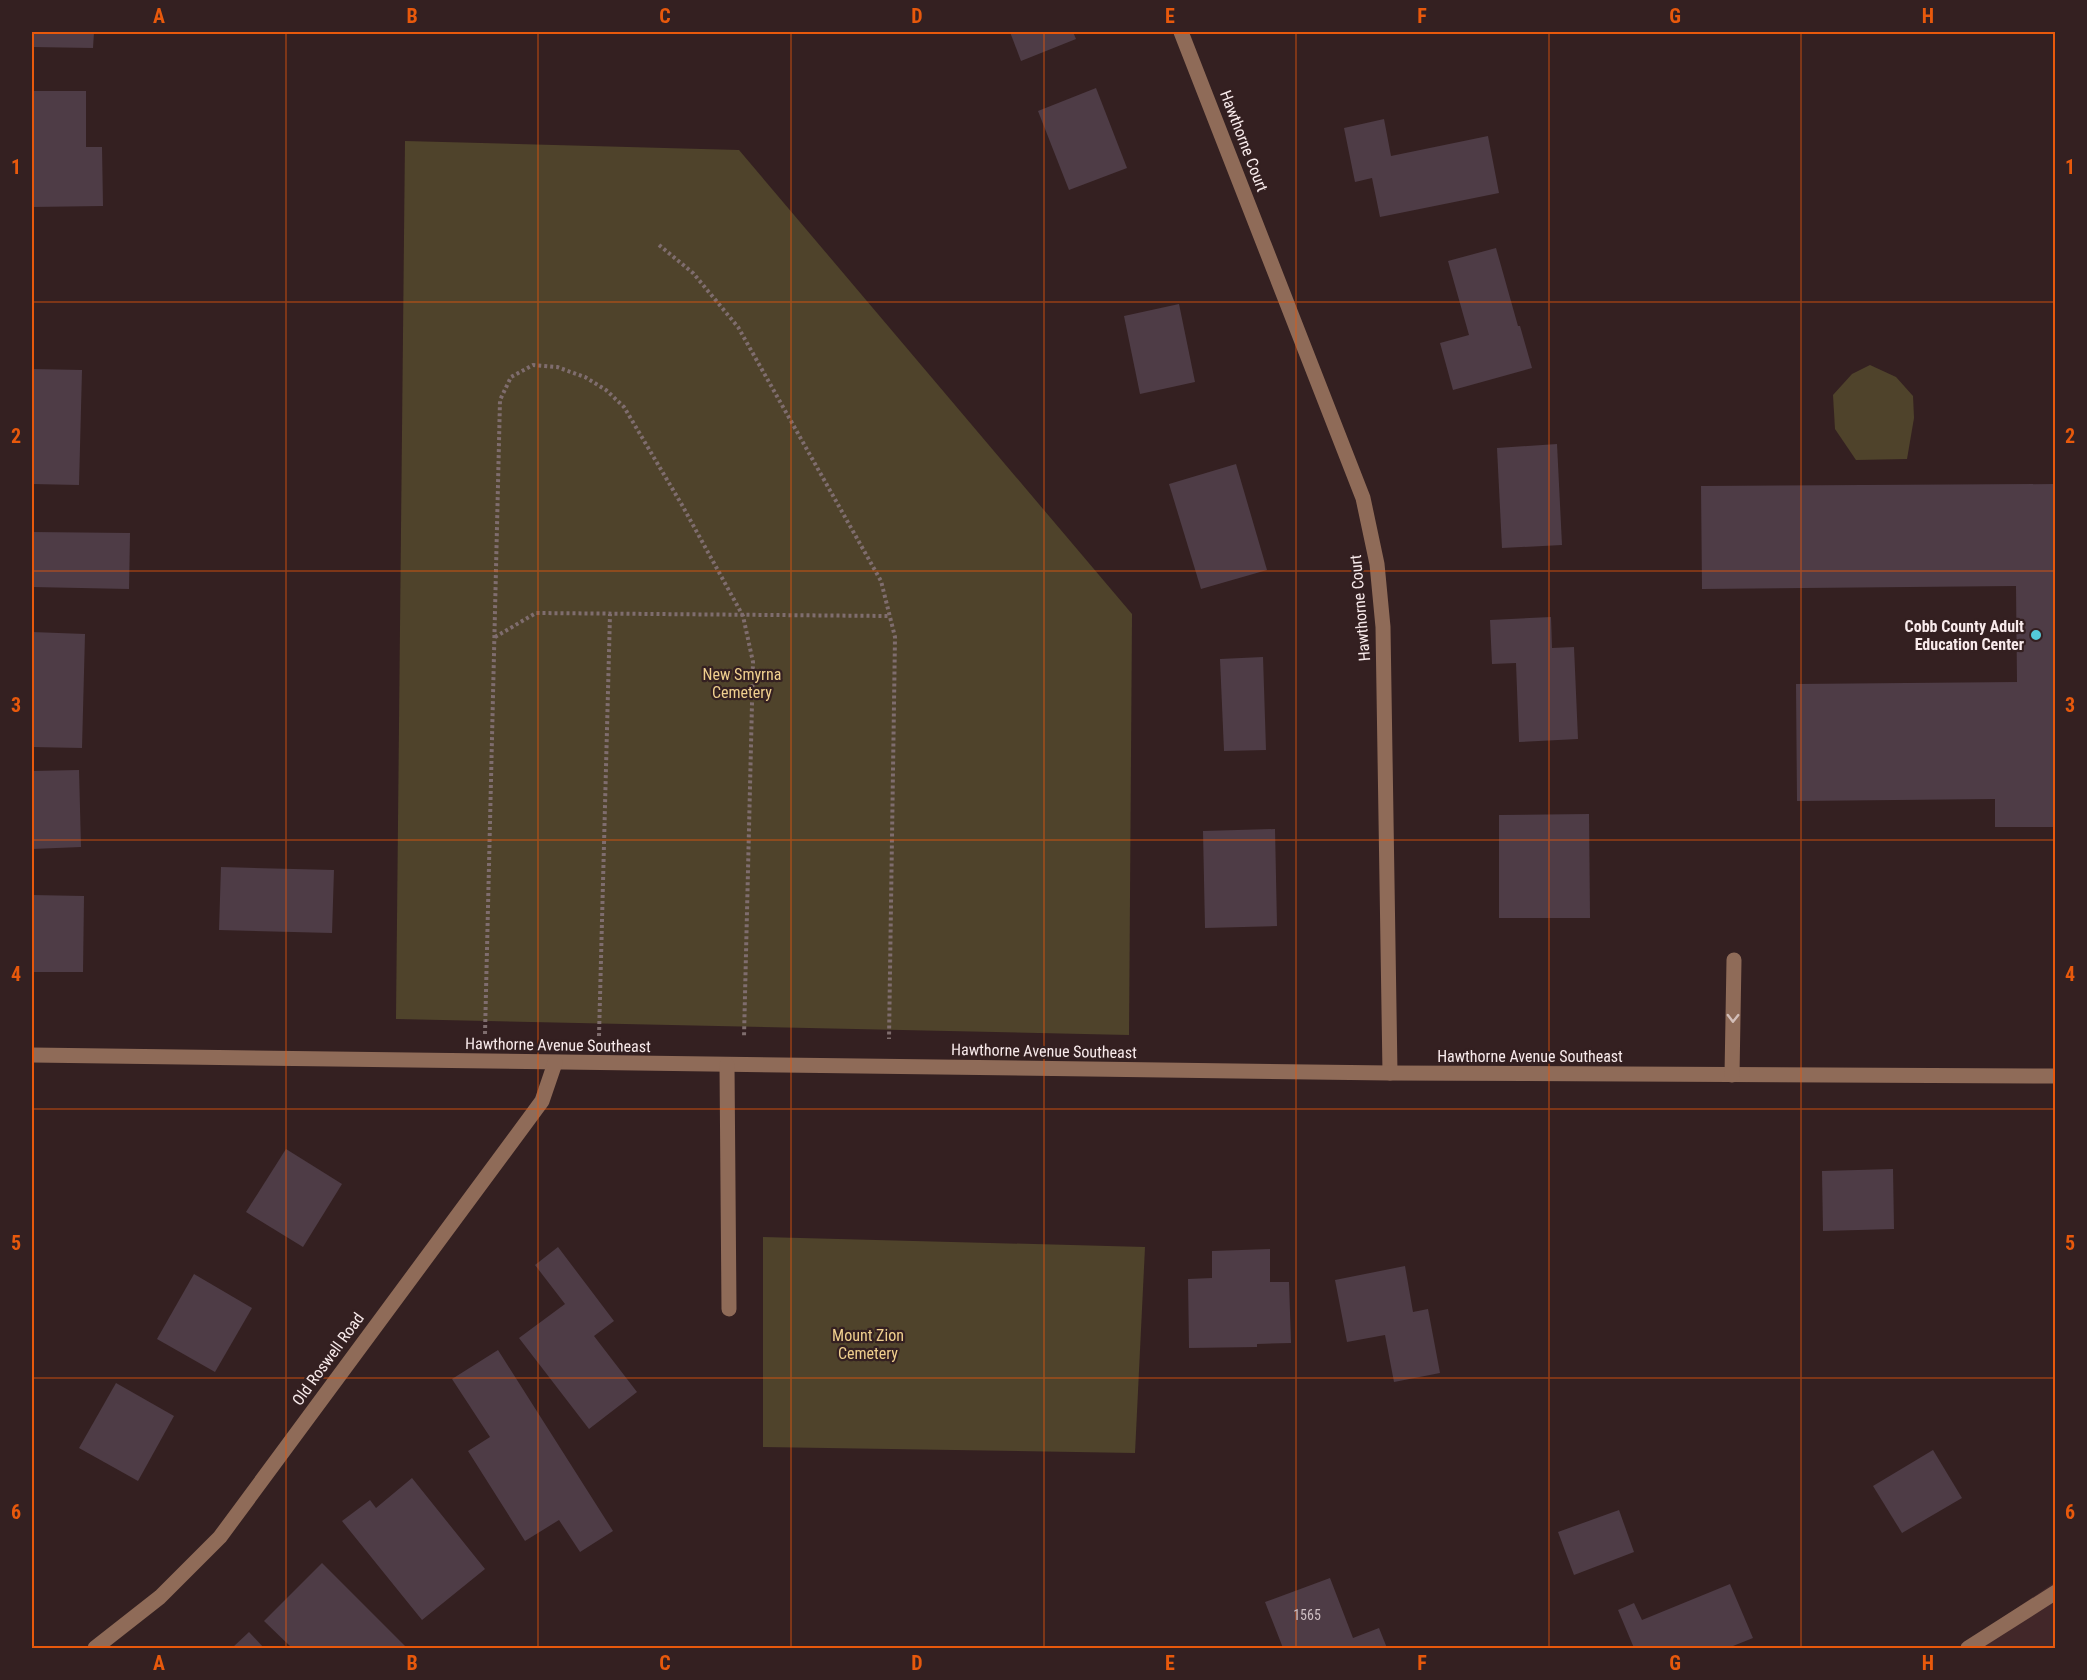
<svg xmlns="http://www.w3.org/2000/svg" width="2087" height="1680" viewBox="0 0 2087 1680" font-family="'Roboto Condensed',sans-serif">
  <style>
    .built { fill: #422729 }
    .green { fill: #4f432b }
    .building { fill: #4e3c46 }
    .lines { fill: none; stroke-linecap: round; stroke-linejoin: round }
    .path { stroke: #7f6d6e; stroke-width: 4; stroke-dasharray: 3 3; stroke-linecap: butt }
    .minor { stroke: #8f6b58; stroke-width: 15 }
    .oneway { stroke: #d3beb8 }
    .grid { fill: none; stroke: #e8590c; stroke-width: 1.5; stroke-opacity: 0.55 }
    .poi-dot { fill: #53cbdb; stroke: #342021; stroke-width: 2 }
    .labels { text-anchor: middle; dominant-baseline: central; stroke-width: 4.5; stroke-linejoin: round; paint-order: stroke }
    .number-label { font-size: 14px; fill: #cebec2 }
    .street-label { font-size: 16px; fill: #f8eaeb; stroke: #342021 }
    .poi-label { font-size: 16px; font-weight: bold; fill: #f8eaeb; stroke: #342021; text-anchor: end }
    .park-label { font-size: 16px; fill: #f0cf8e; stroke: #342021 }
    .neatline { fill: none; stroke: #e8590c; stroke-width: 2 }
    .grid-label { font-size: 20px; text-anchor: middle; font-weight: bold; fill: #e8590c }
  </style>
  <rect width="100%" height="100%" fill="#342021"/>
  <path class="built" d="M 2055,1582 L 2055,1648 L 1958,1648 Z"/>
  <g class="green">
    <path d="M 405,141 L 739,150 L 1132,614 L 1129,1035 L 396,1019 Z"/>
    <path d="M 1870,365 L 1896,377 L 1913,396 L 1914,418 L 1907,459 L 1856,460 L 1835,429 L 1833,395 L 1852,374 Z"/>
    <path d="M 763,1237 L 1145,1247 L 1135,1453 L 763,1447 Z"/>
  </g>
  <g class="building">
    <path d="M 32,32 L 94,32 L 93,48 L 32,47 Z"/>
    <path d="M 1010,32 L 1073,32 L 1076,39 L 1021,61 Z"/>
    <path d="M 1096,88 L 1127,168 L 1069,190 L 1038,111 Z"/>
    <path d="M 32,91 L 86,91 L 86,147 L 102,147 L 103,206 L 32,207 Z"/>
    <path d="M 1384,119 L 1391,156 L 1488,136 L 1499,193 L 1380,217 L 1372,178 L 1355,182 L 1344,128 Z"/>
    <path d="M 1496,248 L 1518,326 L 1520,326 L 1532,368 L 1453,390 L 1440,343 L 1469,335 L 1448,261 Z"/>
    <path d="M 1179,304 L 1195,382 L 1140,394 L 1124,316 Z"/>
    <path d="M 32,369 L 82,370 L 79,485 L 32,484 Z"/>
    <path d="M 1557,444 L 1562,545 L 1502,548 L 1497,448 Z"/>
    <path d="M 1236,464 L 1267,570 L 1201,589 L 1169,484 Z"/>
    <path d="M 2056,484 L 2056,827 L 1995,827 L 1995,799 L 1797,801 L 1796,684 L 2017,682 L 2016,586 L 1702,589 L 1701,486 Z"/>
    <path d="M 32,532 L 130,533 L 129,589 L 32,587 Z"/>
    <path d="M 1551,617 L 1552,648 L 1574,647 L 1578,739 L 1519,742 L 1516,663 L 1492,664 L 1490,620 Z"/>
    <path d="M 32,632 L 85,634 L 82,748 L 32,747 Z"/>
    <path d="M 1263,657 L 1266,750 L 1224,751 L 1220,659 Z"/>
    <path d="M 79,770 L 81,847 L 32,849 L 32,771 Z"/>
    <path d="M 1589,814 L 1590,918 L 1499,918 L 1499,815 Z"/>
    <path d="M 1275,829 L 1277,926 L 1205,928 L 1203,831 Z"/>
    <path d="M 221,867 L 334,870 L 332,933 L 219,930 Z"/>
    <path d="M 32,895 L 84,896 L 83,972 L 32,972 Z"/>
    <path d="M 286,1149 L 342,1184 L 303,1247 L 246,1212 Z"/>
    <path d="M 1893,1169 L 1894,1229 L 1823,1231 L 1822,1171 Z"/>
    <path d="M 558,1247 L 614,1321 L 594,1336 L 637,1392 L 589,1429 L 519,1338 L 565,1304 L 535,1265 Z"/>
    <path d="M 1270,1249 L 1270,1282 L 1289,1282 L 1291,1343 L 1257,1344 L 1257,1347 L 1189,1348 L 1188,1279 L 1212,1278 L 1212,1251 Z"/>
    <path d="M 1405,1266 L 1413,1312 L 1428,1309 L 1440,1373 L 1394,1382 L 1385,1335 L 1347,1342 L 1335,1280 Z"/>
    <path d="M 194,1274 L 252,1308 L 215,1372 L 157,1339 Z"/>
    <path d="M 498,1350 L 613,1531 L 580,1552 L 559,1520 L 525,1541 L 468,1451 L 490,1437 L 452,1379 Z"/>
    <path d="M 116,1383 L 174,1416 L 138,1481 L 79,1448 Z"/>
    <path d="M 1933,1450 L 1962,1498 L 1902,1533 L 1873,1486 Z"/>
    <path d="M 412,1478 L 485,1569 L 422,1620 L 342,1521 L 370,1500 L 376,1508 Z"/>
    <path d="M 1619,1510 L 1634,1552 L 1574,1575 L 1558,1532 Z"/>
    <path d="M 322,1563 L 407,1648 L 292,1648 L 264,1621 Z"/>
    <path d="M 1330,1578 L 1353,1638 L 1379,1628 L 1387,1648 L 1283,1648 L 1265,1602 Z"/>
    <path d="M 1730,1584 L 1753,1638 L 1728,1648 L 1634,1648 L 1618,1610 L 1634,1603 L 1642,1620 Z"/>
    <path d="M 249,1632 L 264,1648 L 232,1648 Z"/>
  </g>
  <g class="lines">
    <g class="path">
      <path d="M 659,245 L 693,273 L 738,327 L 881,581 L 895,637 L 889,1039"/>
      <path d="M 495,637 L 536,613 L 889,616"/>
      <path d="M 485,1034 L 500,400 L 511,377 L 533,365 L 557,367 L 585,377 L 606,390 L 624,407 L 682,505 L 743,616 L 753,662 L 744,1037"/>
      <path d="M 599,1036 L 610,614"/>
    </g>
    <g class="minor">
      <path d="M 1181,32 L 1363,498 L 1377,564 L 1383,627 L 1390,1073"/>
      <path d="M 32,1055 L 1390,1073 L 2056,1076"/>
      <path d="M 727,1065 L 729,1309"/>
      <path d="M 1732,1075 L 1734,960"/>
      <path d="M 95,1648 L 160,1597 L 220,1537 L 542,1101 L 555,1063"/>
      <path d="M 1968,1648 L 2056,1592"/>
    </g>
  </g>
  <defs><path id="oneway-chevron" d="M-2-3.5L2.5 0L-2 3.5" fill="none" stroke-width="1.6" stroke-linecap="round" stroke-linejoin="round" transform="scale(1.5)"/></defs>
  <use class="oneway" href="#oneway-chevron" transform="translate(1733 1018) rotate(91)"/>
  <path class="grid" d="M 286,32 L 286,1648M 538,32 L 538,1648M 791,32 L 791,1648M 1044,32 L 1044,1648M 1296,32 L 1296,1648M 1549,32 L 1549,1648M 1801,32 L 1801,1648M 32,302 L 2056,302M 32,571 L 2056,571M 32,840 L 2056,840M 32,1109 L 2056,1109M 32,1378 L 2056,1378"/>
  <circle class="poi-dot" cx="2036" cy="635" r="6"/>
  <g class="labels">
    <g class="number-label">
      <text x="1307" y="1615">1565</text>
    </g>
    <g class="street-label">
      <text transform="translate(1244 141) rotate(69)">Hawthorne Court</text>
      <text transform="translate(1360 608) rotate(-95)">Hawthorne Court</text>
      <text transform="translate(558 1045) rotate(1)">Hawthorne Avenue Southeast</text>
      <text transform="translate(1044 1051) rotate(1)">Hawthorne Avenue Southeast</text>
      <text x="1530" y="1056">Hawthorne Avenue Southeast</text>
      <text transform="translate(328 1359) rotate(-54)">Old Roswell Road</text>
    </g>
    <g class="poi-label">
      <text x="2024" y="626">Cobb County Adult<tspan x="2024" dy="18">Education Center</tspan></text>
    </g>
    <g class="park-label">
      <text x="742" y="674">New Smyrna<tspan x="742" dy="18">Cemetery</tspan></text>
      <text x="868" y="1335">Mount Zion<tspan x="868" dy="18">Cemetery</tspan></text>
    </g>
  </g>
  <rect width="2087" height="1680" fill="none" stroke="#342021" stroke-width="66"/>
  <rect x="33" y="33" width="2021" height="1614" class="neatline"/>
  <g class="grid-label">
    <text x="159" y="23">A</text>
    <text x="412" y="23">B</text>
    <text x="665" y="23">C</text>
    <text x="917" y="23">D</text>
    <text x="1170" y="23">E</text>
    <text x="1422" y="23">F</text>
    <text x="1675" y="23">G</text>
    <text x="1928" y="23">H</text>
    <text x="16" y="174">1</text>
    <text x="2070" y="174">1</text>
    <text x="16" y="443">2</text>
    <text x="2070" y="443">2</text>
    <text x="16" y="712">3</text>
    <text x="2070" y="712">3</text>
    <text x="16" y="981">4</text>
    <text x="2070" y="981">4</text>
    <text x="16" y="1250">5</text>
    <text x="2070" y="1250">5</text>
    <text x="16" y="1519">6</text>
    <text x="2070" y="1519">6</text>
    <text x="159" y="1670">A</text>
    <text x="412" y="1670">B</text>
    <text x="665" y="1670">C</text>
    <text x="917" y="1670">D</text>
    <text x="1170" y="1670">E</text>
    <text x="1422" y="1670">F</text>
    <text x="1675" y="1670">G</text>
    <text x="1928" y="1670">H</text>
  </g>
</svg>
